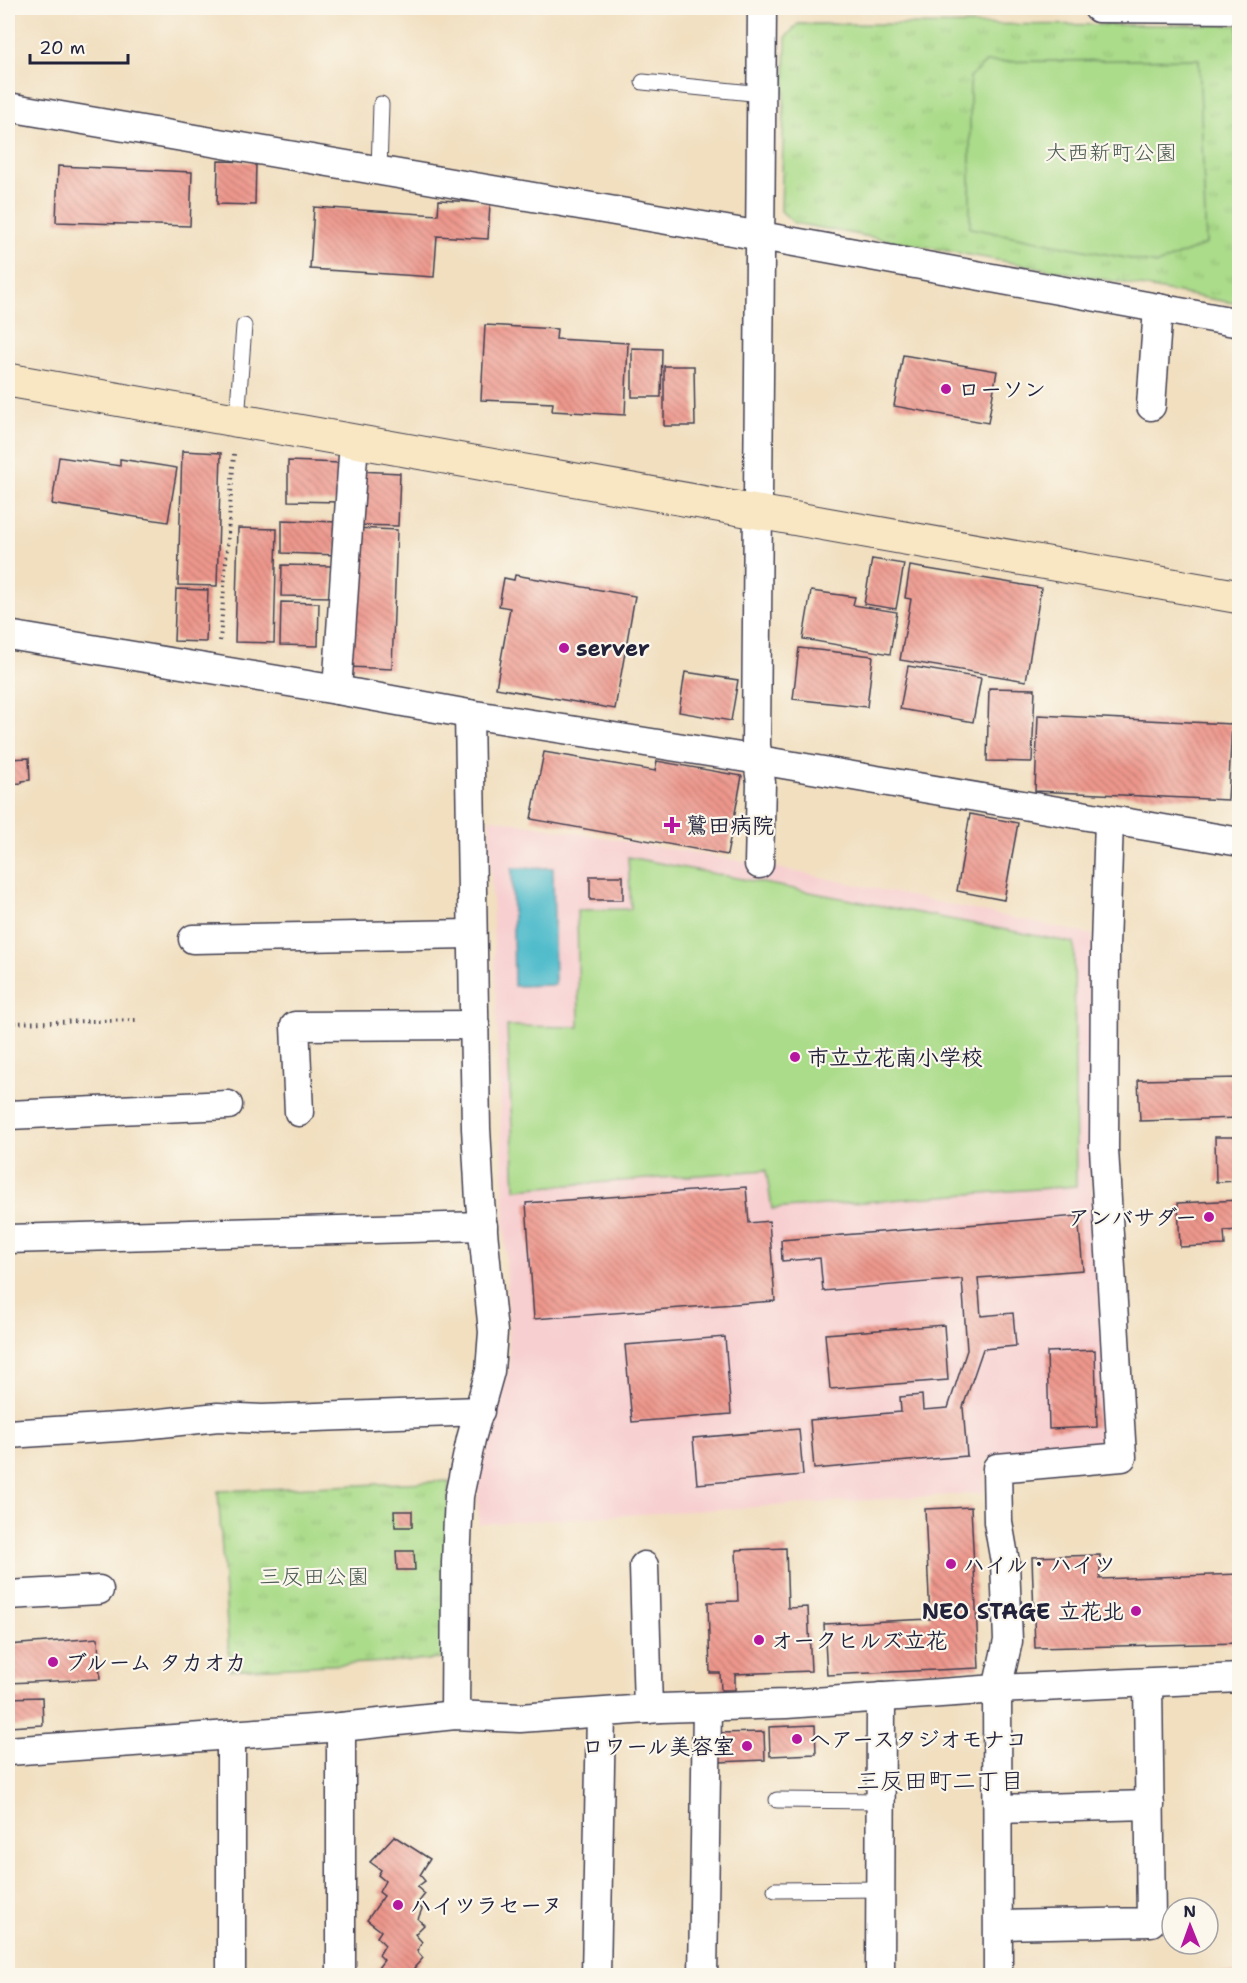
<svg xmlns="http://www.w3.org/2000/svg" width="1247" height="1983" viewBox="0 0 1247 1983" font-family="'Shantell Sans','Klee One',sans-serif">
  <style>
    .built { fill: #f7cfd0 }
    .grass { fill: url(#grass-tufts); stroke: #667f62; stroke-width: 1.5 }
    .pitch { fill: #abdc8a; stroke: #667f62; stroke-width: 1.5 }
    .water { fill: #4fbbcb; stroke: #386e83; stroke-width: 1.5 }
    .building { fill: url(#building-back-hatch) }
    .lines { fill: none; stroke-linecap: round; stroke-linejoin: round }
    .lane-casing { stroke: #413e4f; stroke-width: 17 }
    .street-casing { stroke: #413e4f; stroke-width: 31 }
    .secondary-casing { stroke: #413e4f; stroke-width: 35 }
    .path { stroke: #413e4f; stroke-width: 4; stroke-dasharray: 1.5 4.5; stroke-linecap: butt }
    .lane { stroke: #fff; stroke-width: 15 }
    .street { stroke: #fff; stroke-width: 28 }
    .secondary { stroke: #f9e7c3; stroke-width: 33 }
    .poi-dot { fill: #b5179e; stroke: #fbf7ec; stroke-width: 2 }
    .labels { text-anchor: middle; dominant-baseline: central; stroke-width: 4.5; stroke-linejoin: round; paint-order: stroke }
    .park-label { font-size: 22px; fill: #4b5a53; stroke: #fbf7ec }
    .poi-label { font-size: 22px; font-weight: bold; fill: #22223b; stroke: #fbf7ec; text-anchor: start }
    .neighbourhood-label { font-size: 24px; fill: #22223b; stroke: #fbf7ec }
  </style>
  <defs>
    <pattern id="grass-tufts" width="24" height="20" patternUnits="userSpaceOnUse" patternTransform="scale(1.5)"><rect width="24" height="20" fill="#abdc8a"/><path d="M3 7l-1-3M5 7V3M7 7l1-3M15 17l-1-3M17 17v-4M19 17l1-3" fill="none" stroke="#93bc78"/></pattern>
    <pattern id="building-back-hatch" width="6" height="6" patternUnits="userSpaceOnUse" patternTransform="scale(1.5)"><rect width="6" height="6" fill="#ee978c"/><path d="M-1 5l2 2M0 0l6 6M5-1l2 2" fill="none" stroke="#c07b74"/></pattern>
  </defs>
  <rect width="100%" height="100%" fill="#fbf7ec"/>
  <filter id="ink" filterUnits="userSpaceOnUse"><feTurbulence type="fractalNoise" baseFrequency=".0167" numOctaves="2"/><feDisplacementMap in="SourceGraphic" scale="12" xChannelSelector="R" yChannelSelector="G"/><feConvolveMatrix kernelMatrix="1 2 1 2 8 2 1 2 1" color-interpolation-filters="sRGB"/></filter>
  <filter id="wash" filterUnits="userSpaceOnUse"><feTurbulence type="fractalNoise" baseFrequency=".008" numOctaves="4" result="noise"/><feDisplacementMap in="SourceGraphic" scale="24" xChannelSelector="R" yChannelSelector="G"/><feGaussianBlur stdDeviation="1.35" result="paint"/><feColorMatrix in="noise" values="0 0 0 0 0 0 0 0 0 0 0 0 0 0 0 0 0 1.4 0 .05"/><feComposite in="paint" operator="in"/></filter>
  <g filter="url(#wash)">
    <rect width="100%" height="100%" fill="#f1dfc0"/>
    <path class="built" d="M 489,818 L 759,864 L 1093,935 L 1091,1179 L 1111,1448 L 986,1460 L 984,1493 L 479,1524 L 477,1481 L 510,1364 Z"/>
    <g class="grass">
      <path d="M 798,24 L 1238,25 L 1240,298 L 1233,303 L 794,223 L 781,211 L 786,37 Z"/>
      <path d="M 449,1481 L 443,1659 L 230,1670 L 218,1491 Z"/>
    </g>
    <g class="pitch">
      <path d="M 1199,59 L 1206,244 L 1157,264 L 970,228 L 970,77 L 986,62 Z"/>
      <path d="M 628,857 L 1074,943 L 1076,1186 L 772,1209 L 766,1170 L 515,1189 L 507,1026 L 579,1027 L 577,910 L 631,909 Z"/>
    </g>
    <path class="water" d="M 512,868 L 553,868 L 555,985 L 514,986 Z"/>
    <g id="blocks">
      <g class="building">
        <path d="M 218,161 L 256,162 L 255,205 L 217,204 Z"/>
        <path d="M 58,166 L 192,172 L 190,226 L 56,222 Z"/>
        <path d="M 439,200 L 490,203 L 488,239 L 437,236 L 434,277 L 310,269 L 314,207 L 438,215 Z"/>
        <path d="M 485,325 L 557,329 L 556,339 L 628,343 L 625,415 L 552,411 L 553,403 L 481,400 Z"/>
        <path d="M 632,348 L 662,349 L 661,397 L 632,397 Z"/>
        <path d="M 903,355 L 997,371 L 988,423 L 894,406 Z"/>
        <path d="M 664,366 L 694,366 L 695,426 L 664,426 Z"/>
        <path d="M 182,451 L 221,453 L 217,586 L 178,585 Z"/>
        <path d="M 59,457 L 120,466 L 120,459 L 177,468 L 168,522 L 52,504 Z"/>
        <path d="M 288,461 L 340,463 L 339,502 L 288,501 Z"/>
        <path d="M 359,471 L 400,473 L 398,526 L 357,525 Z"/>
        <path d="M 282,520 L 338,522 L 337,555 L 282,553 Z"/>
        <path d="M 238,528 L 277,529 L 274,643 L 235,642 Z"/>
        <path d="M 355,528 L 397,530 L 392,669 L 349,667 Z"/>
        <path d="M 872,559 L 904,564 L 896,609 L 864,604 Z"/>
        <path d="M 282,565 L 332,566 L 332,597 L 281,596 Z"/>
        <path d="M 910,566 L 1041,588 L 1026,681 L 900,660 L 911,599 L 905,598 Z"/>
        <path d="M 515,575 L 635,596 L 615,709 L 496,688 L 510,608 L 499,606 L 504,578 L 514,580 Z"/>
        <path d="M 176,589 L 208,590 L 206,642 L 174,641 Z"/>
        <path d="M 811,591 L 855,597 L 853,605 L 897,612 L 890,654 L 803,639 Z"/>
        <path d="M 281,602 L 319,603 L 318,646 L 280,645 Z"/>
        <path d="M 799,648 L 873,656 L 867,707 L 793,699 Z"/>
        <path d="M 908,666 L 981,678 L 973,722 L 900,709 Z"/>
        <path d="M 685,672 L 738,680 L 731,721 L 679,712 Z"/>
        <path d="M 989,688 L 1035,689 L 1032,762 L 987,761 Z"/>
        <path d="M 1038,715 L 1232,724 L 1228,800 L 1035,791 Z"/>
        <path d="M 544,752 L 655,771 L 657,761 L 742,776 L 727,855 L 531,819 Z"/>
        <path d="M 29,758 L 30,780 L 22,781 L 22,783 L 8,784 L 8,759 Z"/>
        <path d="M 970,814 L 1018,823 L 1004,900 L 957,891 Z"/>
        <rect x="590" y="876" width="33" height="24"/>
        <path d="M 1240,1078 L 1240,1118 L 1140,1121 L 1138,1080 Z"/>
        <path d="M 1215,1137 L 1240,1137 L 1240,1181 L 1216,1182 Z"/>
        <path d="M 746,1187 L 749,1223 L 769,1221 L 775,1301 L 534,1319 L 526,1203 Z"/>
        <path d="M 1240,1200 L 1240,1230 L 1224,1231 L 1225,1245 L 1180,1247 L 1178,1203 Z"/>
        <path d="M 1078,1216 L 1083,1270 L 978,1278 L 981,1316 L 1013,1313 L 1016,1346 L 983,1349 L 963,1407 L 967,1456 L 814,1469 L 810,1420 L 901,1412 L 900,1397 L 922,1395 L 923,1410 L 948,1408 L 967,1350 L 962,1279 L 823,1291 L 820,1258 L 782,1261 L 781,1240 Z"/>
        <path d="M 944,1325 L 948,1380 L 830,1389 L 825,1334 Z"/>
        <path d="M 725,1337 L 731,1414 L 632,1422 L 625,1345 Z"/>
        <path d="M 1095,1350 L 1097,1427 L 1049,1429 L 1047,1352 Z"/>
        <path d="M 799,1429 L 803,1475 L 697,1484 L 693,1438 Z"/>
        <path d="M 971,1507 L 979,1668 L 827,1675 L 824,1624 L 930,1619 L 925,1509 Z"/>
        <path d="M 394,1511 L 412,1511 L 412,1527 L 395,1527 Z"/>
        <path d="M 786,1548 L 788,1608 L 808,1607 L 811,1671 L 735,1674 L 735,1690 L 721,1690 L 720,1673 L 710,1673 L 708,1602 L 738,1601 L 736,1550 Z"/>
        <path d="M 396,1551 L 414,1551 L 415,1570 L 397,1570 Z"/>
        <path d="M 1100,1555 L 1100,1579 L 1240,1574 L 1240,1643 L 1035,1648 L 1032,1557 Z"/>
        <path d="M 98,1638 L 100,1679 L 8,1683 L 8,1645 Z"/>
        <path d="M 42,1697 L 43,1725 L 8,1727 L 8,1698 Z"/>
        <path d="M 815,1725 L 816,1754 L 770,1756 L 769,1727 Z"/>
        <path d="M 764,1732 L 765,1760 L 719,1762 L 718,1733 Z"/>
        <path d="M 394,1836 L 430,1859 L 420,1875 L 425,1881 L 417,1887 L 425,1894 L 417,1904 L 422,1909 L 418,1919 L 424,1925 L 415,1934 L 422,1942 L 417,1951 L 423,1958 L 414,1968 L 424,1976 L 372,1976 L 384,1960 L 379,1955 L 385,1945 L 377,1937 L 381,1931 L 367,1920 L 384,1896 L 379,1892 L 385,1881 L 378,1875 L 381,1870 L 370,1862 Z"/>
        <rect x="1181" y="1973" width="55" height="3"/>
      </g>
    </g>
  </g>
  <g filter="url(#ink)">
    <use href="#blocks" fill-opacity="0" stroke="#413e4f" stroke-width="1.5"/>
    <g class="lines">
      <g class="lane-casing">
        <g id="lane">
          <path d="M 643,82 L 762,94"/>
          <path d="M 379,171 L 381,104"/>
          <path d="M 237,420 L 244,326"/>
          <path d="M 777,1800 L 882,1801"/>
          <path d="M 775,1890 L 881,1889"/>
        </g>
      </g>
      <g class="street-casing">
        <g id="street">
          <path d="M 1098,8 L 1240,9"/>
          <path d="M 8,107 L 761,236 L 1240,323"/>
          <path d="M 1151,406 L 1158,308"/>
          <path d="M 8,635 L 337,690 L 469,714 L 759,760 L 1240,842"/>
          <path d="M 337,690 L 354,441"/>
          <path d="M 759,864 L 761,783 L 756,745 L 762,8"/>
          <path d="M 193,939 L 471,934"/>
          <path d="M 299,1112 L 295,1026 L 475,1025"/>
          <path d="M 8,1115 L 228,1105"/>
          <path d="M 8,1239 L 483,1226"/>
          <path d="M 8,1434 L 133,1426 L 218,1417 L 262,1419 L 480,1411"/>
          <path d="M 644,1566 L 648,1709"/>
          <path d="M 8,1595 L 99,1590"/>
          <path d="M 455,1715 L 456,1563 L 459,1496 L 471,1439 L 490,1371 L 493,1332 L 480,1201 L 476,1128 L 469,714"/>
          <path d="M 341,1727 L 341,1976"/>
          <path d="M 231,1735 L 231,1976"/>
          <path d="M 8,1751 L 341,1727 L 455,1715 L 520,1718 L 661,1708 L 786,1704 L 997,1689 L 1240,1678"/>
          <path d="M 998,1809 L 1150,1805"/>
          <path d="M 999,1925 L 1151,1922 L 1148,1683"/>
          <path d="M 596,1976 L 601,1713"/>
          <path d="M 703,1976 L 707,1707"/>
          <path d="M 880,1976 L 881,1697"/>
          <path d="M 998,1976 L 997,1689 L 1008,1641 L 1005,1562 L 998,1522 L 997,1468 L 1122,1457 L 1104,1149 L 1105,947 L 1109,820"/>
        </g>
      </g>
      <g class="secondary-casing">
        <path id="secondary" d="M 8,380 L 1240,597"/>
      </g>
      <g class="path">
        <path d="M 220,641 L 234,454"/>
        <path d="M 8,1023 L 139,1020"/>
      </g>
      <use href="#lane" class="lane"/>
      <use href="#street" class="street"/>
      <use href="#secondary" class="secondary"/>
    </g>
  </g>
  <g class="poi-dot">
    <circle cx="946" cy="389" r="6"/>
    <circle cx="564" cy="648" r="6"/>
    <path d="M669 816h6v6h6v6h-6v6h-6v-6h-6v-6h6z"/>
    <circle cx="795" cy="1057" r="6"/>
    <circle cx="1209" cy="1217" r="6"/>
    <circle cx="951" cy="1564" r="6"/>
    <circle cx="1136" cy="1611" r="6"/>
    <circle cx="759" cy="1640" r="6"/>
    <circle cx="53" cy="1662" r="6"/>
    <circle cx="797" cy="1739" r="6"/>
    <circle cx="747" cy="1746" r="6"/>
    <circle cx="398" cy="1905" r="6"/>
  </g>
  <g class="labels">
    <g class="park-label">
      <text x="1111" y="152">大西新町公園</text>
      <text x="314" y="1576">三反田公園</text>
    </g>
    <g class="poi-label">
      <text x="958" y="389">ローソン</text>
      <text x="576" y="648">server</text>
      <text x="686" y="825">鷲田病院</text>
      <text x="807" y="1057">市立立花南小学校</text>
      <text x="1197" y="1217" text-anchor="end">アンバサダー</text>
      <text x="963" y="1564">ハイル・ハイツ</text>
      <text x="1124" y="1611" text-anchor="end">NEO STAGE 立花北</text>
      <text x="771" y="1640">オークヒルズ立花</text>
      <text x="65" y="1662">ブルーム タカオカ</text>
      <text x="809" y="1739">ヘアースタジオモナコ</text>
      <text x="735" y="1746" text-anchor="end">ロワール美容室</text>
      <text x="410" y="1905">ハイツラセーヌ</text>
    </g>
    <g class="neighbourhood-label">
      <text x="940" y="1781">三反田町二丁目</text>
    </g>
  </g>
  <rect width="1247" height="1983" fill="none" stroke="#fbf7ec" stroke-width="30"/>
  <g transform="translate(1190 1926) rotate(359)"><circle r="28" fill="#fbf7ec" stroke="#a4a2a5" stroke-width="1.5"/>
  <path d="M0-4.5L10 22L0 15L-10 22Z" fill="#b5179e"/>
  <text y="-9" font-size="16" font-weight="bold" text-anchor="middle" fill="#22223b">N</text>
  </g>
  <path d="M30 54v9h98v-9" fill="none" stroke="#22223b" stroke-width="3"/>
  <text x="39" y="54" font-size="18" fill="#22223b" stroke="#fbf7ec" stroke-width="4.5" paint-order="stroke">20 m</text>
</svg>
